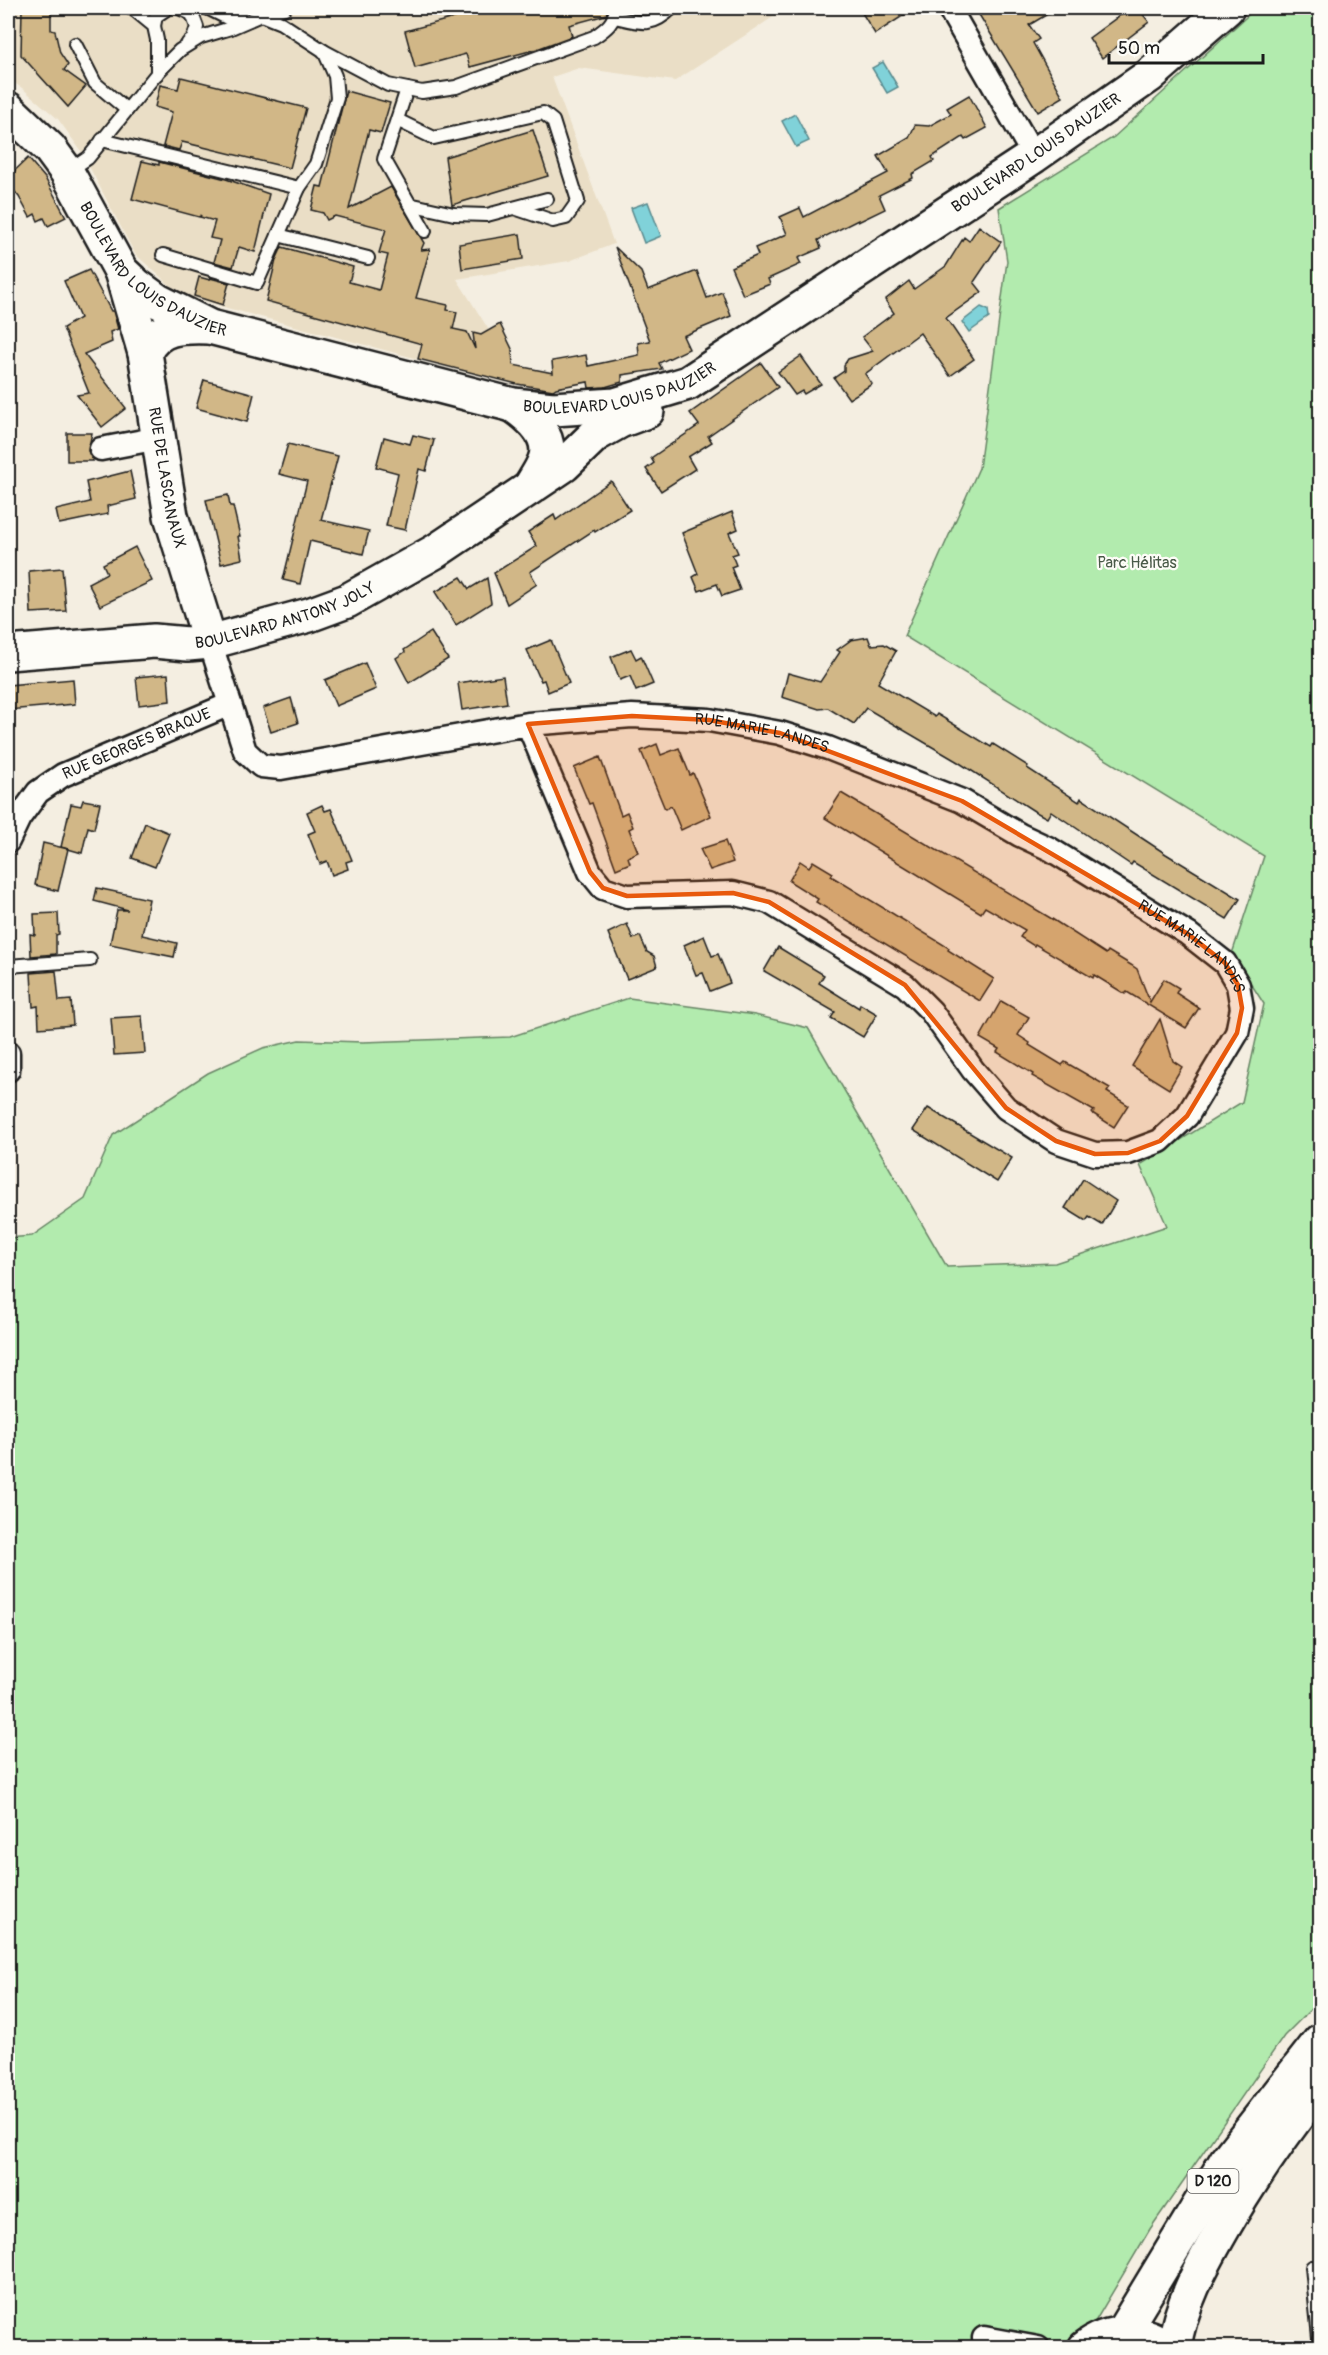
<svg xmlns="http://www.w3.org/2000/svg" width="1328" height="2355" viewBox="0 0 1328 2355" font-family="Pangolin,sans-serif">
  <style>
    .built { fill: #eadec6 }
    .green { fill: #b2ebae; stroke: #678465; stroke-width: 1.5 }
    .water { fill: #80d2d9; stroke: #58898d; stroke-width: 1.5 }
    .building { fill: #d1b787; stroke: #1c1c1c; stroke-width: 1.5 }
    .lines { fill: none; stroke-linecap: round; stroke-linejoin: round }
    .lane-casing { stroke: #1c1c1c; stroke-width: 16 }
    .street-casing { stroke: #1c1c1c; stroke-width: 27 }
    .secondary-casing { stroke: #1c1c1c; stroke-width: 38 }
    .highway-casing { stroke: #1c1c1c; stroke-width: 38 }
    .lane { stroke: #fdfcf7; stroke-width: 12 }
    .street { stroke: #fdfcf7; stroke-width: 22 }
    .secondary { stroke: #fdfcf7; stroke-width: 33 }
    .highway { stroke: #fdfcf7; stroke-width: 33 }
    .marked { fill: #e8590c; fill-opacity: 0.2; stroke: #e8590c; stroke-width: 4.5; stroke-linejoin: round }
    .labels { text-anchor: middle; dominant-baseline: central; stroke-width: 4.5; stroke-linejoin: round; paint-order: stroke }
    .shield { fill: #fdfcf7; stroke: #605f5e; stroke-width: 1.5 }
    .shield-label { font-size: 15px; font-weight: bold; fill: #1c1c1c }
    .street-label { font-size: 16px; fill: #1c1c1c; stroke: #fdfcf7 }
    .park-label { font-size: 16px; fill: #495a48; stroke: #fdfcf7 }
  </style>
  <rect width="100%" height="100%" fill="#f4eee1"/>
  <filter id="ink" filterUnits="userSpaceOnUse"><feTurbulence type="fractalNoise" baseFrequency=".0167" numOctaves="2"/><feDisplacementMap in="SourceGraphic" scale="12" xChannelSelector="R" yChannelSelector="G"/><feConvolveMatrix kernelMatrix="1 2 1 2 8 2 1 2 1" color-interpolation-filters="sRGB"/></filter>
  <g filter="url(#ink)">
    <path class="built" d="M 8,8 L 787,8 L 675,81 L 579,68 L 552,77 L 614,244 L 569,261 L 457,279 L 507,359 L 418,359 L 227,308 L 186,295 L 173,288 L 135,254 L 81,151 L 58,119 L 22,88 L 8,79 Z"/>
    <path class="green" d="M 1256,8 L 1320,8 L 1320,2000 L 1284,2036 L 1150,2229 L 1080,2347 L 8,2347 L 8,1238 L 32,1236 L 85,1199 L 113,1135 L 208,1073 L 263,1048 L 299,1040 L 363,1042 L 510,1037 L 629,998 L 755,1015 L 808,1028 L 947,1267 L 1055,1263 L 1167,1226 L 1140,1165 L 1242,1102 L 1264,1004 L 1232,954 L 1264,856 L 904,636 L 979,468 L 1007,261 L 999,208 L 1114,137 Z"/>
    <g class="water">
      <path d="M 883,62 L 898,87 L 887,93 L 872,68 Z"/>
      <path d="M 795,114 L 809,141 L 796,147 L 782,121 Z"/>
      <path d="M 648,202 L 661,236 L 644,243 L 631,208 Z"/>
      <path d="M 981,307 L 988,310 L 989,318 L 969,332 L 962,322 Z"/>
    </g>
    <g class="building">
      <path d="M 22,8 L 51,8 L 51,30 L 55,31 L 60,53 L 68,65 L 64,70 L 86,86 L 68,107 L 21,55 Z"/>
      <path d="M 491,8 L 608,8 L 606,15 L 569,25 L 572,36 L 537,49 L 470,67 L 466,54 L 415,68 L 405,31 Z"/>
      <path d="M 859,8 L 915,8 L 875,34 Z"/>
      <path d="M 975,8 L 1058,8 L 1029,25 L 1039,39 L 1033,43 L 1063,97 L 1038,112 Z"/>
      <path d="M 1123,8 L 1138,8 L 1149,22 L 1102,58 L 1089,38 L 1123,13 Z"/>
      <path d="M 181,77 L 306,108 L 290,168 L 182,142 L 179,150 L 163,146 L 172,112 L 155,107 L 160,85 L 178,89 Z"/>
      <path d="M 346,91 L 390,103 L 381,133 L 369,130 L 349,209 L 391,187 L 421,238 L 424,243 L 421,250 L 430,249 L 416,298 L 448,305 L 447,310 L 457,312 L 453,329 L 467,332 L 475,349 L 473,333 L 481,335 L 500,324 L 512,349 L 513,365 L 553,373 L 552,361 L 586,355 L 588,366 L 639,355 L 638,343 L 650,341 L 615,247 L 641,272 L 648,290 L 697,271 L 707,298 L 722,292 L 731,316 L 683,336 L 689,349 L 659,363 L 662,369 L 622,375 L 622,382 L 605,387 L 589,388 L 588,382 L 556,388 L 553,390 L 517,384 L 418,359 L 422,344 L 266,301 L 276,260 L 282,247 L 353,267 L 349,282 L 379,290 L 388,255 L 379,253 L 386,229 L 335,216 L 327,220 L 323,213 L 311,210 L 317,186 L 322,187 Z"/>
      <path d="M 969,95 L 987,128 L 965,140 L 963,137 L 932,157 L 934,161 L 912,174 L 913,178 L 879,195 L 885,209 L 858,222 L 858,220 L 818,240 L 821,248 L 798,258 L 801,264 L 768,279 L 770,284 L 743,295 L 731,267 L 758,255 L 755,248 L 787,234 L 780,217 L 800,208 L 804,217 L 888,173 L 878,156 L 909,138 L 915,125 L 929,126 L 951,114 L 947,108 Z"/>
      <path d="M 533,130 L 548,176 L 452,205 L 445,157 Z"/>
      <path d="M 28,158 L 45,178 L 66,217 L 48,226 L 44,218 L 38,221 L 35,214 L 30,217 L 19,197 L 8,183 L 8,177 Z"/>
      <path d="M 142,161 L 159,165 L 159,162 L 226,179 L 269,194 L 255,252 L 239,247 L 233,267 L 214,262 L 220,240 L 210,238 L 215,221 L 200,217 L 201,215 L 199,217 L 132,199 Z"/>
      <path d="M 979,226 L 1001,242 L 974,282 L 982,292 L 946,318 L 974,359 L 950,376 L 920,333 L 865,374 L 872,384 L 849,399 L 834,378 L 844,371 L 844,365 L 848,359 L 873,351 L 862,337 L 894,313 L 885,300 L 909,281 L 914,289 L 946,266 L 964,237 L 969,241 Z"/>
      <path d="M 520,234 L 523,259 L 462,269 L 459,244 Z"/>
      <path d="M 89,270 L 111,311 L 113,311 L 118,329 L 110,332 L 112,342 L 84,354 L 126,408 L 102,427 L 77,395 L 89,393 L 63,328 L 80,318 L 64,281 Z"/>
      <path d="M 199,277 L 210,280 L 210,278 L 229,283 L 223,305 L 194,296 Z"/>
      <path d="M 801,356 L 821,384 L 804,394 L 802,391 L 795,395 L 778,372 Z"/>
      <path d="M 761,363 L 778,387 L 708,436 L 712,442 L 688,457 L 695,469 L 661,491 L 646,469 L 654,463 L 651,458 L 699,425 L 690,413 Z"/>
      <path d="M 204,380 L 254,394 L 247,422 L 196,408 Z"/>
      <path d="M 67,433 L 92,433 L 88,451 L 93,461 L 67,461 Z"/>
      <path d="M 413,435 L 434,440 L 426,471 L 419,469 L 405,530 L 386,526 L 398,473 L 376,467 L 384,437 L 410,444 Z"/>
      <path d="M 288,444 L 338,456 L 321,520 L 369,531 L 363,554 L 310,541 L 300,584 L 283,580 L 307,481 L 279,474 Z"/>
      <path d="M 130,471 L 136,499 L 107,506 L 108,514 L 59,524 L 56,510 L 90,502 L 86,482 Z"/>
      <path d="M 611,481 L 630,510 L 595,532 L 594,530 L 530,572 L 537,584 L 507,604 L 494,573 L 537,546 L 528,532 L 554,515 L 556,520 Z"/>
      <path d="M 228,495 L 230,506 L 233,506 L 240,536 L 238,536 L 242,559 L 221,564 L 206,500 Z"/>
      <path d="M 732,512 L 738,529 L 729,533 L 738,553 L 732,555 L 736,565 L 731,567 L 740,590 L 722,596 L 717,584 L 699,591 L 693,577 L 698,574 L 682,533 Z"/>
      <path d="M 135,547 L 152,581 L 100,606 L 88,583 L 107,573 L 103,564 Z"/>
      <path d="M 62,568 L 66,611 L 31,613 L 29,571 Z"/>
      <path d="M 461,577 L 469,589 L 487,578 L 491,603 L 456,625 L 435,592 Z"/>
      <path d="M 431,632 L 448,659 L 409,683 L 396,658 L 405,652 L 404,650 Z"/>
      <path d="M 868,637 L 871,645 L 884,644 L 896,651 L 878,683 L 935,717 L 937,714 L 991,747 L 993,744 L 1028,766 L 1027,768 L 1079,802 L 1081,798 L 1166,854 L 1240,899 L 1227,919 L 1133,862 L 1131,865 L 1051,811 L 1047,818 L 1034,811 L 958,762 L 866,708 L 854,724 L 828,708 L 819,709 L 782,697 L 788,673 L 820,682 L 840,652 L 837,650 L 851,640 Z"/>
      <path d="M 551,640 L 569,683 L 548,692 L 544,680 L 541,681 L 527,650 Z"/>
      <path d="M 631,649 L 636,659 L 641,656 L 653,684 L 636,691 L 630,676 L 620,680 L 611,657 Z"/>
      <path d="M 365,663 L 376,689 L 336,706 L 325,680 Z"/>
      <path d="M 168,674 L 170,701 L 139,705 L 136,677 Z"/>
      <path d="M 503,676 L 507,703 L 462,710 L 458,683 Z"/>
      <path d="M 73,679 L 75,704 L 8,710 L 8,685 Z"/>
      <path d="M 291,698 L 298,723 L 271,732 L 263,708 Z"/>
      <path d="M 657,744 L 661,755 L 679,748 L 690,775 L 693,773 L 711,816 L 681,830 L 671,806 L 665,809 L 641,751 Z"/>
      <path d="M 600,757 L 621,815 L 627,812 L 633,827 L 629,829 L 638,852 L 628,857 L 630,863 L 616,869 L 592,803 L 589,804 L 574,768 Z"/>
      <path d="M 841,793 L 1052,919 L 1106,954 L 1108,951 L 1131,965 L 1137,969 L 1150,1002 L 1164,979 L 1179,988 L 1176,993 L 1199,1008 L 1186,1028 L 1127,992 L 1125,994 L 1094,975 L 1093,978 L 1035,944 L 1034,946 L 1020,937 L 1025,930 L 985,907 L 981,913 L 825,818 Z"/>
      <path d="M 83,800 L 100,803 L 94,829 L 88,827 L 82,853 L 61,847 L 71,804 L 81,806 Z"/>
      <path d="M 322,805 L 325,811 L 331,809 L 352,860 L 346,862 L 348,869 L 332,875 L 327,861 L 320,864 L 308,834 L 315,831 L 307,812 Z"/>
      <path d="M 145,823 L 169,833 L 155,867 L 132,858 Z"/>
      <path d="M 725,841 L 733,862 L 710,870 L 700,849 Z"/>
      <path d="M 43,843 L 68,849 L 58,891 L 35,885 Z"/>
      <path d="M 800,861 L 809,867 L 813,861 L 833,873 L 831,876 L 949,948 L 948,950 L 994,979 L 980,1001 L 816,902 L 818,899 L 789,881 Z"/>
      <path d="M 97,888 L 149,899 L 142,935 L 177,943 L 174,957 L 110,944 L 117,910 L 128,910 L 94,901 Z"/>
      <path d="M 58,913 L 59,934 L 56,935 L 56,954 L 31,956 L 30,934 L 35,935 L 34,914 Z"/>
      <path d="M 627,924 L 633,939 L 640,936 L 647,952 L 654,956 L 657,967 L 627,979 L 608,933 Z"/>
      <path d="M 704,936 L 712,956 L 718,954 L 730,983 L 710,991 L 703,973 L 696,975 L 684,945 Z"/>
      <path d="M 778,947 L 824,975 L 819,983 L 859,1008 L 860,1004 L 877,1014 L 863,1037 L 831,1018 L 835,1012 L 764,971 Z"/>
      <path d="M 56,971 L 59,1001 L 71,1000 L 73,1025 L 39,1028 L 38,1006 L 33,1007 L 31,973 Z"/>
      <path d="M 1001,1001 L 1029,1017 L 1018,1035 L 1030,1043 L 1029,1045 L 1062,1065 L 1065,1062 L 1110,1088 L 1107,1092 L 1128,1105 L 1114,1127 L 1092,1113 L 1094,1111 L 1032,1076 L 1033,1074 L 997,1052 L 999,1049 L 980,1038 Z"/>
      <path d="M 142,1016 L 145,1053 L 114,1055 L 111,1018 Z"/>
      <path d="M 1160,1019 L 1173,1061 L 1182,1067 L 1169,1089 L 1132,1066 Z"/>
      <path d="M 928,1108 L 1012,1158 L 997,1182 L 913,1130 Z"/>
      <path d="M 1083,1179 L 1116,1201 L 1102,1225 L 1089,1217 L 1086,1221 L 1065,1208 Z"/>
    </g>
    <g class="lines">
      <g class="lane-casing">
        <g id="lane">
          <path d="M 132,8 L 154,26 L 157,40 L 157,74"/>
          <path d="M 179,8 L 192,14 L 197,27 L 193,39 L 188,43"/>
          <path d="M 207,8 L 227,18 L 248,20"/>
          <path d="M 261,15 L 281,23 L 324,51 L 388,85 L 422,92 L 456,87 L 594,37 C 607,28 614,23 616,8"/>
          <path d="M 615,17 C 641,23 652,28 672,8"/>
          <path d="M 154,26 L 156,16 L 168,8"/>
          <path d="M 75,44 L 95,83 L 127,110"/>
          <path d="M 407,89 L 384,159 L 425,231"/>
          <path d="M 397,120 L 434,138 L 543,113 L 553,121 L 578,201 L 566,218 L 553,221 L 514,208"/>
          <path d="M 102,140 L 299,188"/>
          <path d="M 67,172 L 88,158 L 158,72 L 180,50 L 201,37 L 231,28 L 261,15 L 285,8"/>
          <path d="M 409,204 L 454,214 L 487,215 L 547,199"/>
          <path d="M 278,235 L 368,258"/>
          <path d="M 163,255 L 257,283 L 299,188 L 316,164 L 337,98 L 335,76 L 324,51"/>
          <path d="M 8,966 L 90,960"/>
          <path d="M 1312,2267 L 1320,2348"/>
        </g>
      </g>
      <g class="street-casing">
        <g id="street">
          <path d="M 949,8 L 1034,156"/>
          <path d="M 101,449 L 159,438"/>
          <path id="s1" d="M 230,704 L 245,751 L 261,766 L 281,768 L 528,724 L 632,716 L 709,720 L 780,733 L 828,748 L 962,801 L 1020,835 L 1050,849 L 1188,934 L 1225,963 L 1238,985 L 1242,1008 L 1237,1033 L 1187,1116 L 1160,1141 L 1128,1153 L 1095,1154 L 1056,1141 L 1006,1108 L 973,1070 L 931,1011 L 905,985 L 769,902 L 733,893 L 627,896 L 603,888 L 590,872 L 528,724"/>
          <path id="s2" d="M 8,841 L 19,818 L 38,792 L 63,775 L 230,704 L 210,642"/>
          <path d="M 8,1053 L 8,1070"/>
          <path d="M 984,2338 L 1038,2348"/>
        </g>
      </g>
      <g class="secondary-casing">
        <g id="secondary">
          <path id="s3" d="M 8,109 L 50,149 L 67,172 L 121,271 L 136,285 L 158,301 L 210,327 L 513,405 L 553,409 L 615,405 L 688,383 L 1034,156 L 1149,76 L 1227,8"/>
          <path d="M 121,271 L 145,353"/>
          <path id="s4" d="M 209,327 C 183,326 156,326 145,353 L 171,516 L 210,642"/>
          <path d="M 513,405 C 530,417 554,436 545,460 C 542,469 536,477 531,486"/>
          <path id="s5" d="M 8,653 L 154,641 L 188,644 L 210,642 L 309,615 L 347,601 L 436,551 L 564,465 L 595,435 L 620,421 L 647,411"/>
        </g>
      </g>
      <g class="highway-casing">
        <g id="highway">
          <path d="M 1122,2333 L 1226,2161 L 1320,2041"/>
          <path d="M 1085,2348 C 1107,2330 1144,2328 1166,2348"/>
          <path d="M 1174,2348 C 1180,2305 1201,2267 1222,2230 C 1251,2179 1284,2132 1320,2086"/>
        </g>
      </g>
      <use href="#lane" class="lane"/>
      <use href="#street" class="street"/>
      <use href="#secondary" class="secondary"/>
      <use href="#highway" class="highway"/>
    </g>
  </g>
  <path class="marked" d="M 632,716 L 709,720 L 780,733 L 962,801 L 1188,934 L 1225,963 L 1238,985 L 1242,1008 L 1237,1033 L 1187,1116 L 1160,1141 L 1128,1153 L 1095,1154 L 1056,1141 L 1006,1108 L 905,985 L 769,902 L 733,893 L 627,896 L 603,888 L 590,872 L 528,724 Z"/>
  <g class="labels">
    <rect class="shield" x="1187.5" y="2169" width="51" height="24" rx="4.5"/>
    <g class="shield-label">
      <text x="1213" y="2181">D 120</text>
    </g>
    <g class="street-label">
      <text stroke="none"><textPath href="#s3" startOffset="1214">BOULEVARD LOUIS DAUZIER</textPath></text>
      <text stroke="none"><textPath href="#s3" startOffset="222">BOULEVARD LOUIS DAUZIER</textPath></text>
      <text stroke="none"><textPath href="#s3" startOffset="728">BOULEVARD LOUIS DAUZIER</textPath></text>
      <text stroke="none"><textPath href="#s4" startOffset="201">RUE DE LASCANAUX</textPath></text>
      <text stroke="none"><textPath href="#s5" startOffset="282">BOULEVARD ANTONY JOLY</textPath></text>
      <text stroke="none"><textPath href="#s1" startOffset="578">RUE MARIE LANDES</textPath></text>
      <text stroke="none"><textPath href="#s2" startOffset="168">RUE GEORGES BRAQUE</textPath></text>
      <text stroke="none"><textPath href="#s1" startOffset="1064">RUE MARIE LANDES</textPath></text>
    </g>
    <g class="park-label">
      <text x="1137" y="563">Parc Hélitas</text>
    </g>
  </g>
  <rect width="1328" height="2355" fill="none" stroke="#fdfcf7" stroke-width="30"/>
  <rect x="15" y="15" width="1298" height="2325" fill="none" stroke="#1c1c1c" stroke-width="2" filter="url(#ink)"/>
  <path d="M1109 54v9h154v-9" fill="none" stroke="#1c1c1c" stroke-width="3"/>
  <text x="1118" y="54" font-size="18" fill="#1c1c1c" stroke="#fdfcf7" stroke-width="4.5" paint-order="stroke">50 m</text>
</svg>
